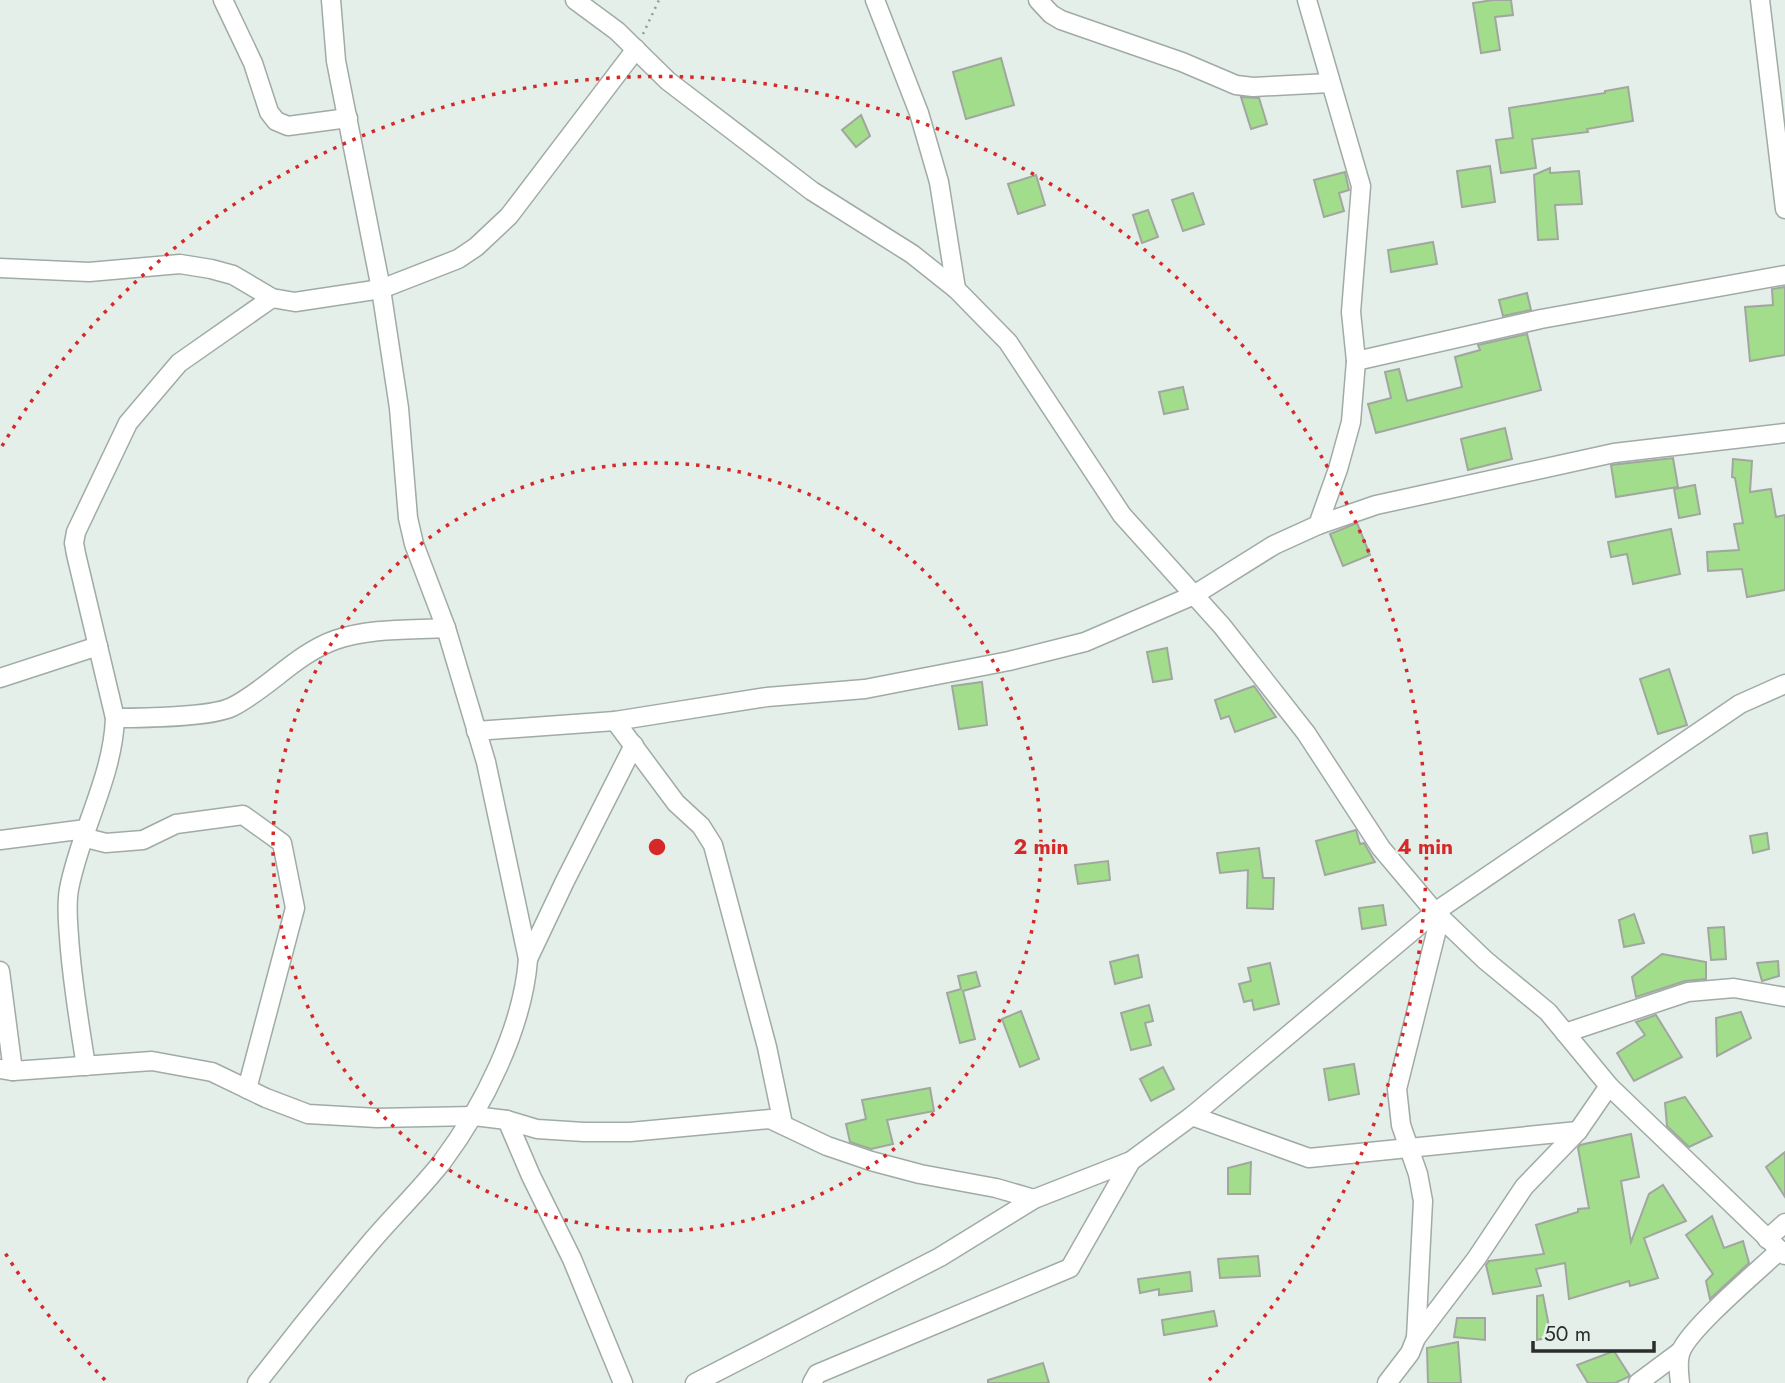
<svg xmlns="http://www.w3.org/2000/svg" width="1785" height="1383" viewBox="0 0 1785 1383" font-family="Jost,sans-serif">
  <style>
    .building { fill: #a1dd8b; stroke: #a1a79f; stroke-width: 2 }
    .lines { fill: none; stroke-linecap: round; stroke-linejoin: round }
    .minor-casing { stroke: #a1aba5; stroke-width: 21 }
    .path { stroke: #929a96; stroke-width: 2.5; stroke-dasharray: 2 5; stroke-linecap: butt }
    .minor { stroke: #fff; stroke-width: 18 }
    .ring { fill: none; stroke: #d62828; stroke-width: 3.5; stroke-dasharray: 3.5 7 }
    .centre { fill: #d62828; stroke: #e4efe9; stroke-width: 3.5 }
    .ring-label { font-size: 21px; text-anchor: middle; font-weight: bold; fill: #d62828; stroke: #e4efe9; stroke-width: 5; stroke-linejoin: round; paint-order: stroke }
  </style>
  <rect width="100%" height="100%" fill="#e4efe9"/>
  <g class="building">
    <path d="M 1493,0 L 1511,0 L 1513,15 L 1495,17 L 1500,50 L 1481,53 L 1473,3 Z"/>
    <path d="M 1001,58 L 1014,105 L 966,119 L 953,72 Z"/>
    <path d="M 1628,87 L 1633,121 L 1587,129 L 1588,132 L 1532,139 L 1536,168 L 1501,173 L 1496,140 L 1513,138 L 1509,108 L 1605,93 L 1605,91 Z"/>
    <path d="M 1241,97 L 1259,98 L 1267,124 L 1251,129 Z"/>
    <path d="M 861,115 L 870,136 L 856,147 L 842,130 Z"/>
    <path d="M 1490,166 L 1495,202 L 1462,207 L 1457,171 Z"/>
    <path d="M 1550,168 L 1550,173 L 1579,171 L 1582,204 L 1555,205 L 1558,239 L 1538,240 L 1534,175 Z"/>
    <path d="M 1345,172 L 1349,190 L 1339,193 L 1344,211 L 1324,217 L 1314,180 Z"/>
    <path d="M 1036,175 L 1045,205 L 1018,214 L 1008,184 Z"/>
    <path d="M 1193,193 L 1204,224 L 1183,231 L 1172,200 Z"/>
    <path d="M 1148,210 L 1158,237 L 1142,243 L 1133,215 Z"/>
    <path d="M 1433,242 L 1437,264 L 1391,272 L 1388,250 Z"/>
    <path d="M 1785,287 L 1785,355 L 1750,361 L 1745,307 L 1773,305 L 1772,289 Z"/>
    <path d="M 1527,293 L 1531,310 L 1503,316 L 1499,300 Z"/>
    <path d="M 1527,334 L 1541,390 L 1376,433 L 1368,404 L 1391,398 L 1385,372 L 1399,369 L 1407,401 L 1462,387 L 1455,357 L 1480,350 L 1478,345 Z"/>
    <path d="M 1183,387 L 1188,409 L 1164,414 L 1159,392 Z"/>
    <path d="M 1505,428 L 1512,459 L 1468,470 L 1461,439 Z"/>
    <path d="M 1673,458 L 1678,487 L 1616,497 L 1611,465 Z"/>
    <path d="M 1733,459 L 1752,461 L 1750,492 L 1771,489 L 1776,517 L 1785,515 L 1785,590 L 1747,597 L 1742,569 L 1708,571 L 1707,552 L 1739,550 L 1734,524 L 1743,523 L 1735,478 L 1732,477 Z"/>
    <path d="M 1695,485 L 1700,514 L 1679,518 L 1674,489 Z"/>
    <path d="M 1357,523 L 1370,555 L 1343,566 L 1330,534 Z"/>
    <path d="M 1671,529 L 1680,574 L 1633,584 L 1627,554 L 1611,557 L 1608,542 Z"/>
    <path d="M 1167,648 L 1172,679 L 1153,682 L 1147,652 Z"/>
    <path d="M 1669,669 L 1687,725 L 1658,734 L 1640,679 Z"/>
    <path d="M 982,682 L 987,725 L 959,729 L 952,686 Z"/>
    <path d="M 1254,686 L 1276,717 L 1235,732 L 1229,716 L 1221,719 L 1215,700 Z"/>
    <path d="M 1356,830 L 1360,844 L 1364,843 L 1375,862 L 1325,875 L 1316,841 Z"/>
    <path d="M 1767,833 L 1769,849 L 1753,853 L 1750,836 Z"/>
    <path d="M 1259,848 L 1263,878 L 1274,878 L 1273,909 L 1247,908 L 1248,870 L 1220,873 L 1217,853 Z"/>
    <path d="M 1108,861 L 1110,880 L 1078,884 L 1075,865 Z"/>
    <path d="M 1383,905 L 1386,925 L 1362,929 L 1359,908 Z"/>
    <path d="M 1634,914 L 1644,943 L 1624,947 L 1619,920 Z"/>
    <path d="M 1724,927 L 1726,959 L 1711,960 L 1708,928 Z"/>
    <path d="M 1662,954 L 1706,962 L 1706,979 L 1685,981 L 1636,997 L 1632,977 Z"/>
    <path d="M 1138,955 L 1142,977 L 1115,984 L 1110,962 Z"/>
    <path d="M 1778,961 L 1779,976 L 1762,981 L 1757,963 Z"/>
    <path d="M 1270,963 L 1279,1004 L 1254,1010 L 1252,1000 L 1244,1002 L 1239,984 L 1251,981 L 1248,968 Z"/>
    <path d="M 976,972 L 980,986 L 963,991 L 975,1039 L 960,1043 L 947,993 L 961,989 L 958,976 Z"/>
    <path d="M 1149,1005 L 1153,1021 L 1145,1023 L 1151,1045 L 1131,1050 L 1121,1013 Z"/>
    <path d="M 1021,1011 L 1039,1059 L 1020,1067 L 1002,1019 Z"/>
    <path d="M 1741,1012 L 1751,1038 L 1717,1056 L 1716,1018 Z"/>
    <path d="M 1656,1015 L 1682,1057 L 1634,1081 L 1617,1053 L 1645,1035 L 1636,1022 Z"/>
    <path d="M 1354,1064 L 1359,1094 L 1329,1100 L 1324,1069 Z"/>
    <path d="M 1163,1067 L 1174,1089 L 1151,1101 L 1140,1079 Z"/>
    <path d="M 930,1088 L 934,1111 L 887,1120 L 893,1144 L 871,1149 L 850,1142 L 846,1124 L 866,1119 L 862,1100 Z"/>
    <path d="M 1685,1097 L 1712,1136 L 1689,1147 L 1667,1126 L 1665,1103 Z"/>
    <path d="M 1631,1134 L 1639,1177 L 1621,1181 L 1631,1242 L 1649,1194 L 1663,1185 L 1686,1221 L 1644,1238 L 1658,1278 L 1630,1286 L 1629,1281 L 1569,1299 L 1565,1263 L 1536,1269 L 1541,1286 L 1493,1294 L 1486,1265 L 1489,1261 L 1544,1254 L 1536,1225 L 1578,1212 L 1578,1209 L 1589,1208 L 1578,1148 L 1580,1145 Z"/>
    <path d="M 1785,1152 L 1785,1197 L 1766,1167 Z"/>
    <path d="M 1251,1162 L 1250,1194 L 1228,1194 L 1228,1168 Z"/>
    <path d="M 1712,1216 L 1724,1248 L 1743,1241 L 1749,1263 L 1710,1299 L 1706,1281 L 1713,1274 L 1686,1235 Z"/>
    <path d="M 1258,1256 L 1260,1276 L 1220,1278 L 1218,1259 Z"/>
    <path d="M 1190,1272 L 1192,1291 L 1159,1295 L 1159,1289 L 1140,1293 L 1138,1279 Z"/>
    <path d="M 1543,1295 L 1551,1337 L 1537,1340 L 1537,1296 Z"/>
    <path d="M 1214,1311 L 1217,1326 L 1164,1335 L 1162,1320 Z"/>
    <path d="M 1457,1318 L 1485,1318 L 1485,1340 L 1454,1337 Z"/>
    <path d="M 1458,1342 L 1461,1383 L 1428,1383 L 1427,1348 Z"/>
    <path d="M 1614,1351 L 1630,1376 L 1615,1383 L 1588,1383 L 1577,1365 Z"/>
    <path d="M 1043,1363 L 1049,1383 L 988,1383 L 988,1380 Z"/>
  </g>
  <g class="lines">
    <g class="minor-casing">
      <g id="minor">
        <path d="M 223,0 L 253,63 L 269,112 L 276,121 L 288,126 L 348,118"/>
        <path d="M 575,0 L 617,31 L 668,81 L 812,191 L 912,254 L 956,289 L 1008,342 L 1122,515 L 1222,626 L 1306,733 L 1381,848 L 1435,912 L 1485,960 L 1548,1012 L 1609,1086 L 1785,1255"/>
        <path d="M 875,0 L 919,113 L 939,182 L 956,289"/>
        <path d="M 1038,0 L 1051,14 L 1061,20 L 1182,62 L 1236,85 L 1253,87 L 1330,83"/>
        <path d="M 1307,0 L 1361,186 L 1351,312 L 1356,361 L 1351,422 L 1338,469 L 1318,525"/>
        <path d="M 1760,0 L 1785,209"/>
        <path d="M 0,268 L 89,272 L 180,264 L 211,269 L 233,275 L 272,298 L 295,302 L 381,289 L 458,259 L 476,247 L 509,216 L 636,49"/>
        <path d="M 1356,361 L 1541,319 L 1785,275"/>
        <path d="M 0,678 L 98,646"/>
        <path d="M 115,718 C 140,718 212,717 232,707 C 268,689 296,654 335,640 C 370,628 409,630 446,628"/>
        <path d="M 615,721 L 676,803 L 701,826 L 713,845 L 767,1047 L 783,1124"/>
        <path d="M 476,731 L 615,721 L 767,697 L 865,689 L 1009,661 L 1085,642 L 1194,595 L 1274,545 L 1318,525 L 1376,505 L 1614,453 L 1785,433"/>
        <path d="M 82,837 L 106,843 L 143,840 L 176,824 L 243,815 L 282,843 L 295,908 L 247,1089"/>
        <path d="M 0,840 L 86,829"/>
        <path d="M 528,959 L 565,881 L 634,745"/>
        <path d="M 0,971 L 13,1071"/>
        <path d="M 1565,1033 L 1688,992 L 1734,988 L 1785,997"/>
        <path d="M 86,1066 C 79,1023 72,981 69,937 C 68,921 66,906 69,889 C 80,831 113,777 115,718 L 76,554 L 74,543 L 76,532 L 128,423 L 179,363 L 272,298"/>
        <path d="M 0,1069 L 13,1071 L 152,1061 L 212,1072 L 266,1098 L 308,1114 L 377,1118 L 474,1116 L 507,1120 L 537,1129 L 584,1132 L 630,1132 L 770,1119 L 827,1146 L 871,1161 L 920,1174 L 996,1188 L 1034,1199"/>
        <path d="M 1192,1116 L 1309,1158 L 1578,1131"/>
        <path d="M 507,1120 L 531,1176 L 572,1259 L 623,1383"/>
        <path d="M 1767,1239 L 1785,1223"/>
        <path d="M 1416,1338 L 1423,1201 L 1418,1174 L 1401,1125 L 1397,1089 L 1440,917"/>
        <path d="M 257,1383 C 294,1335 332,1288 371,1242 C 394,1215 420,1190 442,1162 C 483,1107 523,1028 528,959 L 486,762 L 446,628 L 414,544 L 408,518 L 399,408 L 381,289 L 336,61 L 331,0"/>
        <path d="M 695,1383 L 940,1257 L 1034,1199 L 1131,1161 L 1192,1116 L 1435,912 L 1740,704 L 1785,684"/>
        <path d="M 812,1383 L 817,1374 L 1070,1268 L 1131,1161"/>
        <path d="M 1387,1383 L 1410,1353 L 1416,1338 L 1476,1259 L 1524,1187 L 1578,1131 L 1609,1086"/>
        <path d="M 1638,1383 L 1681,1351"/>
        <path d="M 1680,1383 C 1679,1373 1677,1361 1681,1351 C 1691,1327 1758,1271 1780,1250"/>
      </g>
    </g>
    <path class="path" d="M 643,34 L 659,0"/>
    <use href="#minor" class="minor"/>
  </g>
  <g class="ring">
    <circle cx="657" cy="847" r="384"/>
    <path d="M105 1380A768 768 0 0 1 2 1248M2 446A768 768 0 1 1 1209 1380"/>
  </g>
  <circle cx="657" cy="847" r="10" class="centre"/>
  <g class="ring-label">
    <text x="1041" y="854">2 min</text>
    <text x="1425" y="854">4 min</text>
  </g>
  <path d="M1533 1341v10h121v-10" fill="none" stroke="#2a2e2c" stroke-width="3.5"/>
  <text x="1544" y="1341" font-size="21" fill="#2a2e2c" stroke="#e4efe9" stroke-width="5" paint-order="stroke">50 m</text>
</svg>
